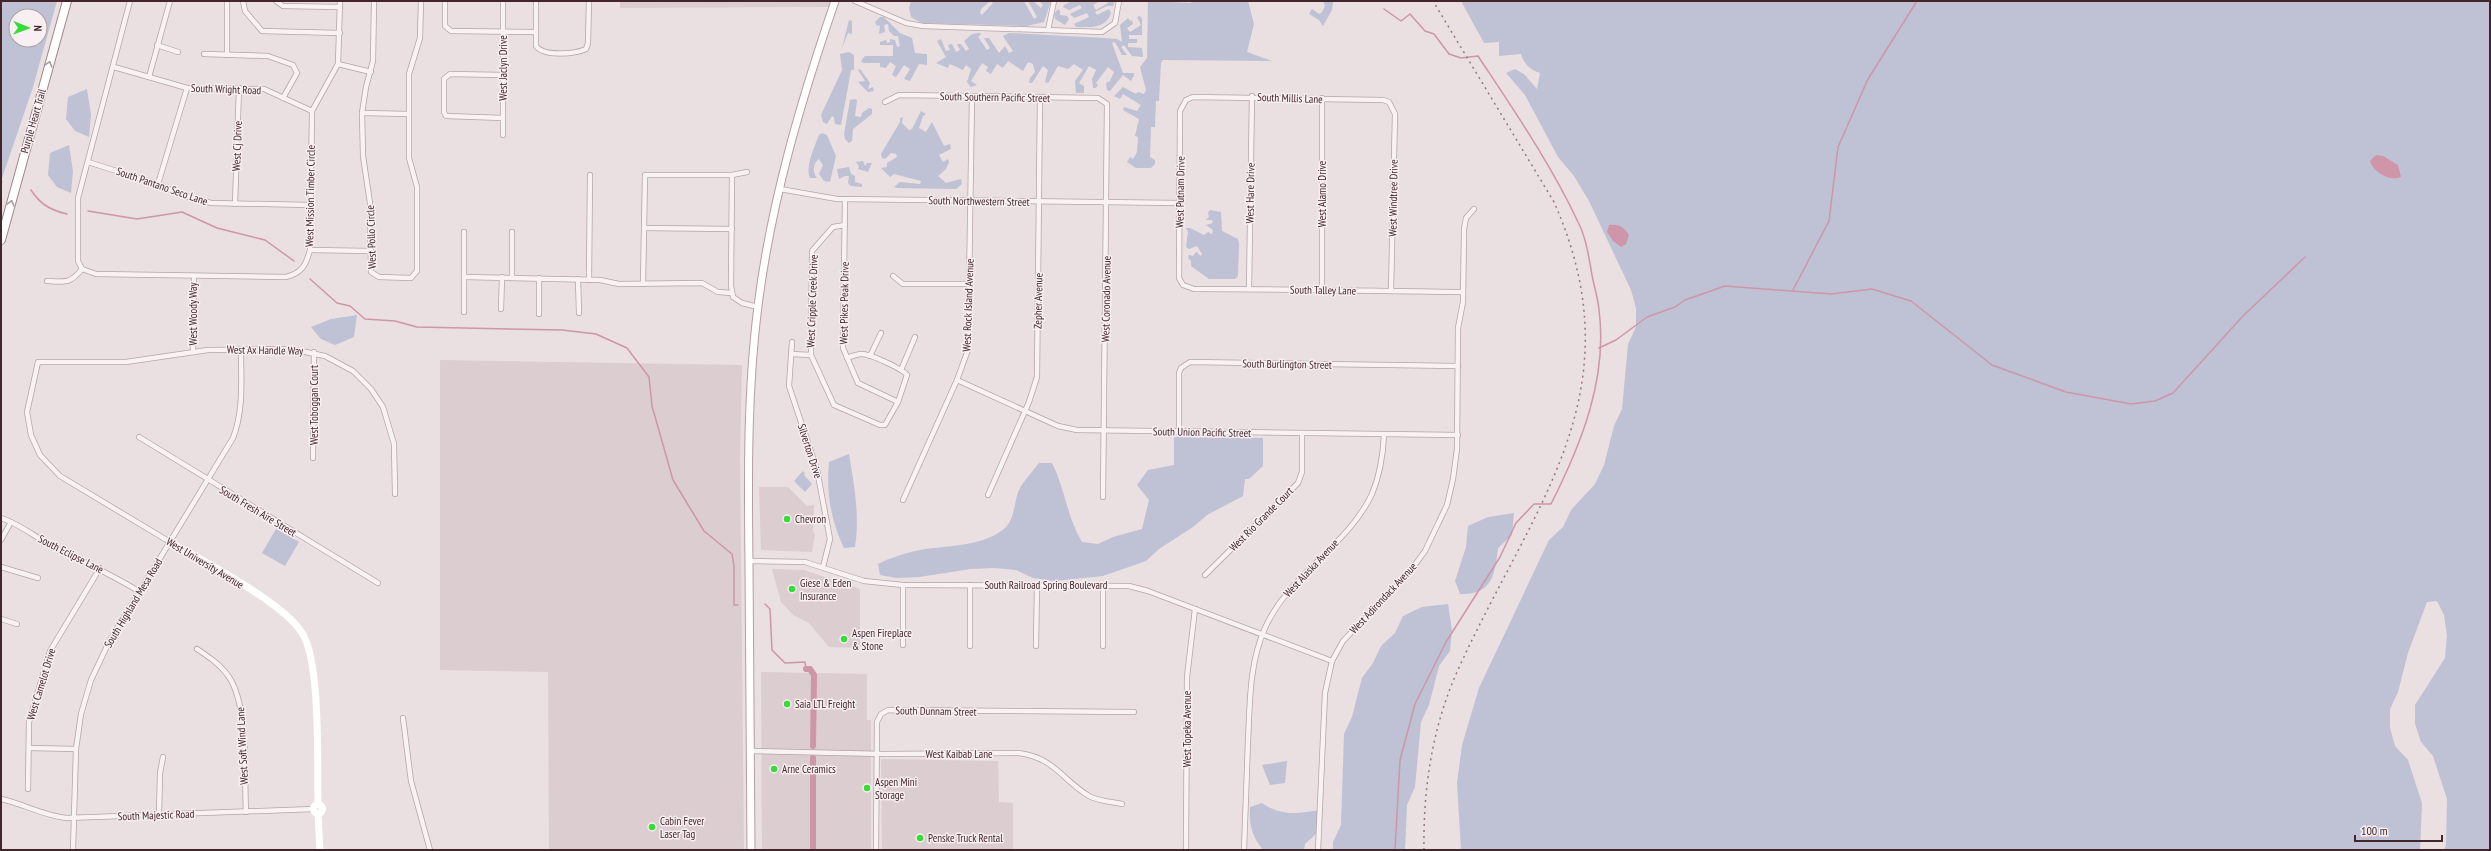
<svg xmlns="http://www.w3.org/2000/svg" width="2491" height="851" viewBox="0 0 2491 851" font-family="'PT Sans Narrow',sans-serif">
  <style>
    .built { fill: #dccdd0 }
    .green { fill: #bfc1d5; fill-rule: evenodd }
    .water { fill: #ce96a8 }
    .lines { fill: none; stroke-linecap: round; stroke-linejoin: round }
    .stream { stroke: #ce96a8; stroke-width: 1.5 }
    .canal { stroke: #ce96a8; stroke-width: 6 }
    .street-casing { stroke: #b5a4a7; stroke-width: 6 }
    .primary-casing { stroke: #b79da3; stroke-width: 9 }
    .highway-casing { stroke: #a2858b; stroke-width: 10 }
    .street { stroke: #f8f2f3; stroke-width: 4.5 }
    .secondary { stroke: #fff; stroke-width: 7 }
    .primary { stroke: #fff; stroke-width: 7 }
    .highway { stroke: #fff; stroke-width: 8 }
    .rail { stroke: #95777d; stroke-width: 1.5; stroke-dasharray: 2 4; stroke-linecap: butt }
    .oneway { stroke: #aa9da0 }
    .poi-dot { fill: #36dc38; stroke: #f7eff1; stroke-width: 1.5 }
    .labels { text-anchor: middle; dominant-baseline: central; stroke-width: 3; stroke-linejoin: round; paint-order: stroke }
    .street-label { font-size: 11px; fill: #43262c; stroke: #f7eff1 }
    .poi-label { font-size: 11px; fill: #43262c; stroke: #f7eff1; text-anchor: start }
  </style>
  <rect width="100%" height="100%" fill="#eadfe1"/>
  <g class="built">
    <path d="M 620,1 L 830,1 L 829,7 L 620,8 Z"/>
    <path d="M 440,360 L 742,365 L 740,459 L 744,850 L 549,850 L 548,672 L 440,670 Z"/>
    <path d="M 759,487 L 788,487 L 807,506 L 814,505 L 813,531 L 815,535 L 812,552 L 761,550 Z"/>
    <path d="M 772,569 L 804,570 L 860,589 L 860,648 L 829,647 L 809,623 L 793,615 L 781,602 Z"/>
    <path d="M 761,672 L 867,674 L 867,720 L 871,720 L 871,850 L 762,850 Z"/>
    <path d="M 881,759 L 998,761 L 999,802 L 1013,803 L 1013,850 L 882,850 Z"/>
  </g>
  <g class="green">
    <path d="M 1,1 L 57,1 L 33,87 L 1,181 ZM 16,16 L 40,16 L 40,40 L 16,40 Z"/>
    <path d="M 911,1 L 990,1 L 981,9 L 980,13 L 982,15 L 993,3 L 990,1 L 1024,1 L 1034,19 L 1037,17 L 1028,1 L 1033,1 L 1041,8 L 1043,5 L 1039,1 L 1051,1 L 1044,22 L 1027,26 L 921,23 L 911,17 L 909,8 Z"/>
    <path d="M 1072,1 L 1100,1 L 1093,5 L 1096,10 L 1108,3 L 1107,1 L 1115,1 L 1113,6 L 1107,6 L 1095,12 L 1097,15 L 1109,9 L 1111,13 C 1106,29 1090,27 1076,27 L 1074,24 L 1089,17 L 1087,13 L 1074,18 L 1070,14 L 1082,8 L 1080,5 L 1069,10 L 1063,7 L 1064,5 Z"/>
    <path d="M 1148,1 L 1191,3 L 1192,1 L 1248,1 L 1254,24 L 1247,52 L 1272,61 L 1163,60 L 1161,63 L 1159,101 L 1156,101 L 1155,127 L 1151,127 L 1150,157 L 1155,160 L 1155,164 L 1151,168 L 1136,168 L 1127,162 L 1130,157 L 1133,159 L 1137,152 L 1138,137 L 1135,136 L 1139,119 L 1123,110 L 1124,107 L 1137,111 L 1141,105 L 1123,94 L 1120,99 L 1114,96 L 1123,87 L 1136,94 L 1138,92 L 1144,94 L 1146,90 L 1140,67 L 1147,58 Z"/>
    <path d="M 1323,1 L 1333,2 L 1332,10 L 1323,26 L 1319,20 L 1309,14 L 1312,9 L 1319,14 L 1322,12 L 1325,6 Z"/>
    <path d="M 1461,1 L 2490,1 L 2490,850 L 2444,850 L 2446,845 L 2447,799 L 2433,756 L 2421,742 L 2415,724 L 2415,705 L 2445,658 L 2447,636 L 2444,615 L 2437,601 L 2427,602 L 2408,653 L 2398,692 L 2390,709 L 2390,728 L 2395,746 L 2408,760 L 2422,803 L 2420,850 L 1461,850 L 1457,783 L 1462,745 L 1479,688 L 1549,540 L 1563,527 L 1571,510 L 1595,484 L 1604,465 L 1614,426 L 1622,409 L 1628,344 L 1636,327 L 1636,308 L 1631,290 L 1589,201 L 1574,176 L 1558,157 L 1525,95 L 1506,73 L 1515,69 L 1524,74 L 1537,89 L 1540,73 C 1530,70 1524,64 1521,54 L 1499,56 L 1499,42 L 1484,43 Z"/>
    <path d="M 1058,9 L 1060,11 L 1060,15 L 1067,16 L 1069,19 L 1065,25 L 1055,19 L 1054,14 Z"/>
    <path d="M 1140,16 L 1142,19 L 1142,35 L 1129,35 L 1129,39 L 1137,39 L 1137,43 L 1128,43 L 1128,47 L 1142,48 L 1143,57 L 1132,56 L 1124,45 L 1121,47 L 1127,55 L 1122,55 L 1115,42 L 1112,43 L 1123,73 L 1134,73 L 1134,75 L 1131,81 L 1123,75 L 1110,91 L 1107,90 L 1106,83 L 1110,81 L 1114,72 L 1108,67 L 1096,83 L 1098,85 L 1096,88 L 1093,88 L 1092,79 L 1096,70 L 1089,66 L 1079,83 L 1084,86 L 1084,93 L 1076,93 L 1075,81 L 1083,70 L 1074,64 L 1068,69 L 1058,66 L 1048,83 L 1045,82 L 1048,70 L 1043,66 L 1032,83 L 1029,83 L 1030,78 L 1035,72 L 1033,64 L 1028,62 L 1023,71 L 1008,61 L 1003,68 L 997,64 L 991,74 L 986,71 L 988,67 L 982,63 L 971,81 L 977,85 L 971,87 L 967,82 L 971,69 L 966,65 L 963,70 L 950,64 L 948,68 L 936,63 L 946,57 L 937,41 L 941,39 L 946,51 L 950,50 L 948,45 L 952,44 L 956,52 L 960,50 L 957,44 L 961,44 L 966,51 L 969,49 L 964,41 L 972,34 L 980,33 L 981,34 L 978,37 L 987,50 L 990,48 L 984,38 L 989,38 L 999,53 L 1005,46 L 1009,53 L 1013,51 L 1003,36 L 1009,33 L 1104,38 L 1117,39 L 1122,42 L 1120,25 L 1128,18 L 1130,21 L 1132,20 L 1133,24 L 1127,28 L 1130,32 L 1141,25 L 1137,17 Z"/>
    <path d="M 880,17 L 884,17 L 900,33 L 912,38 L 915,53 L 927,54 L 927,65 L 919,64 L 910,81 L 904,79 L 910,69 L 904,65 L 896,77 L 892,75 L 896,66 L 890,62 L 886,68 L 880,67 L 880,63 L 863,63 L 861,61 L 865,56 L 893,56 L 893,45 L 880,45 L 880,42 L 886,40 L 887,43 L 890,42 L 890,39 L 895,40 L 897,47 L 900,46 L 898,36 L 894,36 L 889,31 L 888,24 L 884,25 L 885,32 L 879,34 L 880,26 L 876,25 L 875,22 Z"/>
    <path d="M 849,20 L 852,21 L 852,34 L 848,33 L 842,48 Z"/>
    <path d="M 849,52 L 854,55 L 854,70 L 851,70 L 841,125 L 835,124 L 834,117 L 832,116 L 827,124 L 823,122 L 821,115 L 842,70 L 840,54 Z"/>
    <path d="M 860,69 L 870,83 L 868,89 L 873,87 L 874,91 L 868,92 L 858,82 L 865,81 L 858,70 Z"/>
    <path d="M 87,89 L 91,115 L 89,137 L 75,131 L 66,119 L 68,97 Z"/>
    <path d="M 855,99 L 857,100 L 855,116 L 861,117 L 862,113 L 869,108 L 872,109 L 872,114 L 853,129 L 852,141 L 849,143 L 845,139 L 844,134 L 850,100 Z"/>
    <path d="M 921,111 L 926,114 L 923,116 L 919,128 L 926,132 L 932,122 L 944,146 L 950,144 L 951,149 L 939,155 L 943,162 L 948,159 L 949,162 L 946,169 L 938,176 L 946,183 L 961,179 L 962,184 L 956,189 L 897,188 L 894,187 L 900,182 L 920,184 L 921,181 L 894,174 L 890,177 L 881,168 L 887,167 L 887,163 L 897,157 L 896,154 L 891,153 L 885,159 L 882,158 L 881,154 L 900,122 L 900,118 L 903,117 L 902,123 L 909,130 L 912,129 Z"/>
    <path d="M 822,133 L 827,135 L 836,156 L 830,182 L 824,181 L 819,174 L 823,165 L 819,159 C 813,163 812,172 817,178 L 810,178 C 805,166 815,146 819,135 Z"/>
    <path d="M 69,145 L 73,171 L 71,193 L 57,187 L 48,175 L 50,153 Z"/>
    <path d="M 863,161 L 865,166 L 867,163 L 872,163 L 868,172 L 858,169 L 859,166 L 856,162 Z"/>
    <path d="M 849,167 L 851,174 L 855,176 L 855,182 L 862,184 L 862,187 L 851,186 L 848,183 L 849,176 L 845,176 L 839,179 L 837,169 Z"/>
    <path d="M 1210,210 L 1221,212 L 1222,231 L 1238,239 L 1239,244 L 1238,276 L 1235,279 L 1209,279 L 1191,266 L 1191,261 L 1188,258 L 1189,255 L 1193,256 L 1196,252 L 1201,256 L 1202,254 L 1197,246 L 1189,249 L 1186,247 L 1188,232 L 1186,228 L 1190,228 L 1204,235 L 1208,232 L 1212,234 L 1213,230 L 1206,225 L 1213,223 L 1212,220 L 1206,220 L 1209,217 L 1208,213 Z"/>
    <path d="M 357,315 L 354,337 L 335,345 L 321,339 L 311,327 L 331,319 Z"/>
    <path d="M 1174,437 L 1263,438 L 1263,466 L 1249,479 L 1245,479 L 1243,496 L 1207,515 L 1193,527 L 1159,549 L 1146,561 L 1103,576 L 1054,581 L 1033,578 L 1016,570 L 994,568 L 971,569 L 919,577 L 896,578 L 880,575 L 878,564 C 890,558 902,554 915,551 C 943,545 984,548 1006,527 C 1015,518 1014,501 1019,490 C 1024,480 1033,471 1039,463 L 1052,463 C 1065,489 1067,517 1082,542 L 1098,544 L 1113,537 L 1142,529 L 1149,500 L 1137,485 L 1148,470 L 1174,465 Z"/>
    <path d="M 849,454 C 854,485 860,515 855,547 L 844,548 C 831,521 826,493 829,462 Z"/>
    <path d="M 803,471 L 805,474 L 804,475 L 812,484 L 805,492 L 794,481 Z"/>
    <path d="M 1514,513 L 1512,535 L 1498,548 C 1495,575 1492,595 1460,594 L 1455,581 L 1466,547 L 1468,526 L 1488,517 Z"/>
    <path d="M 276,529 L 299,542 L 285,566 L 262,553 Z"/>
    <path d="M 1448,604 L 1452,630 L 1450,651 L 1439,666 L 1429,705 L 1421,722 L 1415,787 L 1407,805 L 1405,850 L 1333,850 L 1333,842 L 1341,825 L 1344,734 L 1352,717 L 1362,678 L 1373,663 L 1381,646 L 1395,633 L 1403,616 L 1422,607 Z"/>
    <path d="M 1287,761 L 1285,783 L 1270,785 L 1262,765 Z"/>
    <path d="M 1262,803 C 1282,817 1298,813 1321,810 L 1319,831 L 1305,844 L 1304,850 L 1263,850 C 1252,836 1249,825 1250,807 Z"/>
  </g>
  <g class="water">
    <path d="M 2376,155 L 2383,156 L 2398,165 L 2401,177 C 2390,182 2373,172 2370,161 Z"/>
    <path d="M 1609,225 C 1619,224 1624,227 1629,235 L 1626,244 L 1621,247 L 1613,241 L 1607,232 Z"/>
  </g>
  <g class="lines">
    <g class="stream">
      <path d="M 1384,9 L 1401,21 L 1410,14 L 1425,31 L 1434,34 L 1449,54 L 1461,58 L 1478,56 C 1513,109 1551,164 1578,222 C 1586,237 1589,258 1592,275 C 1594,286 1598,298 1599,310 C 1608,378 1581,445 1551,504 L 1534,504 L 1516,523 L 1500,557 L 1446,642 L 1415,704 L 1400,760 L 1395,850"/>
      <path d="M 1,182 L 2,182"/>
      <path d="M 31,190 C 40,204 50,210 67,214"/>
      <path d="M 88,211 L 137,219 L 182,212 L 217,228 L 265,240 L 294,261"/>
      <path d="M 310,279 L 337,303 L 350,306 L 365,319 L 395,321 L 417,327 L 562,330 L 596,334 L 627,348 L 649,377 L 652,406 L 673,480 L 704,531 L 732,554 L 734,566 L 734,605 L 738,605"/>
      <path d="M 1793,290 L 1829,221 L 1838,147 L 1868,79 L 1917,1"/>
      <path d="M 1599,348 L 1616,340 L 1647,317 L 1675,307 L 1685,300 L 1725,286 L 1831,294 L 1872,289 L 1911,301 L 1992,365 L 2066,392 L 2131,404 L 2155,401 L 2173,393 L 2242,317 L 2305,257"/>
      <path d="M 765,604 L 770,609 L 772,650 L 785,663 L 805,662 L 806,669"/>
    </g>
    <g class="canal">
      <path d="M 806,669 L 810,669 L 814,675 L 813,746"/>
      <path d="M 813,850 L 813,758"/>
    </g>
    <g class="street-casing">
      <g id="street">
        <path d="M 130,1 L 78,198 L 78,261 L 82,269 L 96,274 L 286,277 C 302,273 306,265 310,250 L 312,111 L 338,64 L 340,1"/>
        <path d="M 243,1 L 245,11 L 262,31 L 340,33"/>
        <path d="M 276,1 L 283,6 L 340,7"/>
        <path d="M 374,1 L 373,61 L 366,87 L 362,113 L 363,156 L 370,203 L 371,272 L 379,277 L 411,278 L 417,271 L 417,187 L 409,158 L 409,74 L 420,38 L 421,1"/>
        <path d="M 445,1 L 445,26 L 451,31 L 536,32"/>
        <path d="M 536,1 L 536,46 C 544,57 575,54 586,49 L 588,43 L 589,1"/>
        <path d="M 855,1 L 906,23 L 923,26 L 1102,32 L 1115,23 L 1119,1"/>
        <path d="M 1048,30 L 1054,1"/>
        <path d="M 157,45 L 178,52"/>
        <path d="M 204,54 L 268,56 L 293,65 L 297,73 L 283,98"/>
        <path d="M 227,55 L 227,1"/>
        <path d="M 338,64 L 371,72"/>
        <path d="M 114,67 L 187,88 L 264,89 L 312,111"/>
        <path d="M 149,77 L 170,1"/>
        <path d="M 885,102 L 899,95 L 1098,98 L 1107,104 L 1103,497"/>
        <path d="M 362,113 L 409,114"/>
        <path d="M 503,118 L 446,116 L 444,112 L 444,79 L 450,74 L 503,75"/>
        <path d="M 503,135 L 503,1"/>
        <path d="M 88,162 L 158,184 L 182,195 L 211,203 L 310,205"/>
        <path d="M 747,172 L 732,175 L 731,286 L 733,297 L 742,303 L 758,307"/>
        <path d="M 158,184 L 187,88"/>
        <path d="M 780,189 L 837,199 L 1179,203"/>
        <path d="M 845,199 L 843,348 L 858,383 L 898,402"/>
        <path d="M 235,204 L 239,88"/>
        <path d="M 845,225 L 833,227 L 812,251 L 811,355 L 834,405 L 880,425 L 885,425 L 898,402 L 907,375 C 903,369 870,354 862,354 C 857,354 852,356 847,358"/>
        <path d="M 644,228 L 732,229"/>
        <path d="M 512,232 L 512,277"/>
        <path d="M 310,250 L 371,251"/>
        <path d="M 893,276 L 903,284 L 970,284"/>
        <path d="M 464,277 L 600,280 L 619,284 L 702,283 L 718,292 L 732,293"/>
        <path d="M 578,279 L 579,313"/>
        <path d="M 589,280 L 590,175"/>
        <path d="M 47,281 C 65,282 70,284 82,269"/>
        <path d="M 643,284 L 645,175 L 732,175"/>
        <path d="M 1249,289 L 1252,96"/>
        <path d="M 1322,290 L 1322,98"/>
        <path d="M 1391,291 L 1395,114 L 1389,102 L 1383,100 L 1193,97 L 1186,100 L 1180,111 L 1179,278 L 1183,285 L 1194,289 C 1284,289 1373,291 1463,292"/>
        <path d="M 501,309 L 502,277"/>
        <path d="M 464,312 L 464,232"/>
        <path d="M 539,314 L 539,278"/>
        <path d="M 792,342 L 789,386 L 817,470 L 830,539 L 823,567"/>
        <path d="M 193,352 L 194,276"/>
        <path d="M 791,354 L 811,355"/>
        <path d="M 870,356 L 881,333"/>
        <path d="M 901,370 L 915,337"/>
        <path d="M 957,380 L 1058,426 L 1077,430 L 1458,435"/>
        <path d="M 1179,432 L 1179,373 L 1181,368 L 1190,362 L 1458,366"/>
        <path d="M 139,437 L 378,583"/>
        <path d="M 313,458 L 314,352"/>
        <path d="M 988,495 L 1029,402 L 1037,377 L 1040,97"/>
        <path d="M 903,500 L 957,380 L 968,350 L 972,97"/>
        <path d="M 1,518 C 20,524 35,537 52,546 C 82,561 111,574 140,592"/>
        <path d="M 1,540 L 11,522"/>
        <path d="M 170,542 L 60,476 L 40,455 L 31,435 L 27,412 L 38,362 L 126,362 L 208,350 L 291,349 L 325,356 L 353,371 L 371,389 L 383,407 L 394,444 L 395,494"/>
        <path d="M 749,561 L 805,562 L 864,581 L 903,585 L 1129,586 L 1148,591 L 1332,661"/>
        <path d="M 1,567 L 38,578"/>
        <path d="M 1205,575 L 1298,483 L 1302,472 L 1302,433"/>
        <path d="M 1,619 L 17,624"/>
        <path d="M 903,645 L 903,585"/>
        <path d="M 970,646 L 970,585"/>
        <path d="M 1036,646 L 1037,585"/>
        <path d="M 1103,646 L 1103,586"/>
        <path d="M 197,649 C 209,657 221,665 229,677 C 249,707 244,775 246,812"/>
        <path d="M 403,718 L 411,781 L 430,850"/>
        <path d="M 29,748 L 76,749"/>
        <path d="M 750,751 L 884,754 L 1019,753 C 1055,758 1062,780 1089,796 C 1098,801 1112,802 1122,804"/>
        <path d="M 28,789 L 29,722 L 50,651 L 100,568"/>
        <path d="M 1,799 C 24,804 44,816 67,818 L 314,809"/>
        <path d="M 159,814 L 160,773 L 163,757"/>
        <path d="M 73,850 L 76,749 L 81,714 L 91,680 L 109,642 L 233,438 C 244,410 241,379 241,349"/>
        <path d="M 876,850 L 877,722 L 881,714 L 888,710 L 1134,712"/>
        <path d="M 1186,850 L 1187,677 L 1195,609"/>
        <path d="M 1244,850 C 1245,814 1247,777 1248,741 C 1250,703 1249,664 1265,628 C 1289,574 1347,547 1372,494 C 1380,475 1383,455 1384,435"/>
        <path d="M 1318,850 L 1325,693 L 1332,661 L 1343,641 L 1409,573 L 1425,551 L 1447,505 L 1453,479 L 1457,449 L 1458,328 L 1463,302 L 1464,229 L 1466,218 L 1474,209"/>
      </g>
    </g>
    <g class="primary-casing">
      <path id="primary" d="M 751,850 C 750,755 749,660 749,565 C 748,478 747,393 758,306 C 771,202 801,100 835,1"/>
    </g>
    <g class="highway-casing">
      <path id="highway" d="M 1,240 L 67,1"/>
    </g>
    <use href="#street" class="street"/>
    <g class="secondary">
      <path d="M 170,542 C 203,561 284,603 302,633 C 321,661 317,766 318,804"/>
      <circle cx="318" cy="809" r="4.5"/>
      <path d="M 318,814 L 320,850"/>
    </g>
    <use href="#primary" class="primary"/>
    <use href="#highway" class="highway"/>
    <path class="rail" d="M 1424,850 C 1423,790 1432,728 1457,672 C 1532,505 1639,394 1554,202 L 1433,1"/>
  </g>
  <defs><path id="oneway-chevron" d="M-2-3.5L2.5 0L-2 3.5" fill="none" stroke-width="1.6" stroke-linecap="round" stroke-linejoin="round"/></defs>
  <g class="oneway">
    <use href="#oneway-chevron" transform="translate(49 64) rotate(-74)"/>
    <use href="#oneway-chevron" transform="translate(11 203) rotate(-75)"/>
  </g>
  <g class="poi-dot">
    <circle cx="787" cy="519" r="4"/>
    <circle cx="792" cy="589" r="4"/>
    <circle cx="844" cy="639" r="4"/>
    <circle cx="787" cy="704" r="4"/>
    <circle cx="774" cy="769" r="4"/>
    <circle cx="867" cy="788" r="4"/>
    <circle cx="652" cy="827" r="4"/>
    <circle cx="920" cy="838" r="4"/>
  </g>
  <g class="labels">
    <g class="street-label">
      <text transform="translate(503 68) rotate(-90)">West Jaclyn Drive</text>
      <text transform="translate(226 89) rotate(2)">South Wright Road</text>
      <text transform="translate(995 97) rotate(1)">South Southern Pacific Street</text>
      <text transform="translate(1290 98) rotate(2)">South Millis Lane</text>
      <text transform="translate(33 121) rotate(-74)">Purple Heart Trail</text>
      <text transform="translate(237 146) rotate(-88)">West Cj Drive</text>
      <text transform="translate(162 186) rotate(19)">South Pantano Seco Lane</text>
      <text transform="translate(1180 192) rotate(-89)">West Putnam Drive</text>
      <text transform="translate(1250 193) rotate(-89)">West Hare Drive</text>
      <text transform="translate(1322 194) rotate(-90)">West Alamo Drive</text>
      <text transform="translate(310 196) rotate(-89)">West Mission Timber Circle</text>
      <text transform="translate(1393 198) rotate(-89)">West Windtree Drive</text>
      <text transform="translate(979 201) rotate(1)">South Northwestern Street</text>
      <text transform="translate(371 237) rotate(-92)">West Pollo Circle</text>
      <text transform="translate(1323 290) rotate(1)">South Talley Lane</text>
      <text transform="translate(1106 299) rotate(-89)">West Coronado Avenue</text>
      <text transform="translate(812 301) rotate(-88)">West Cripple Creek Drive</text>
      <text transform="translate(1038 301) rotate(-89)">Zepher Avenue</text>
      <text transform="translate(844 303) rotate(-89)">West Pikes Peak Drive</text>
      <text transform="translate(968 305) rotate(-88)">West Rock Island Avenue</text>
      <text transform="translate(193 314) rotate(-90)">West Woody Way</text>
      <text transform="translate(265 350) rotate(1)">West Ax Handle Way</text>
      <text transform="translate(1287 364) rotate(1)">South Burlington Street</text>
      <text transform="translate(314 405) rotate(-90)">West Toboggan Court</text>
      <text transform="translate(1202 432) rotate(1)">South Union Pacific Street</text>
      <text transform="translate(810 451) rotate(72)">Silverton Drive</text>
      <text transform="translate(258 511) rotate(31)">South Fresh Aire Street</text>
      <text transform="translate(1261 519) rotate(-45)">West Rio Grande Court</text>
      <text transform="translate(71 554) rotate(27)">South Eclipse Lane</text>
      <text transform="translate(205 563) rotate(31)">West University Avenue</text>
      <text transform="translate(1311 568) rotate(-47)">West Alaska Avenue</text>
      <text x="1046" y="585">South Railroad Spring Boulevard</text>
      <text transform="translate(1383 598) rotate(-47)">West Adirondack Avenue</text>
      <text transform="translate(133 603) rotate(-59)">South Highland Mesa Road</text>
      <text transform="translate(41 684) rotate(-73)">West Camelot Drive</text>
      <text transform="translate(936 711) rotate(1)">South Dunnam Street</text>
      <text transform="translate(1187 729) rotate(-90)">West Topeka Avenue</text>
      <text transform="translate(242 746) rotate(-93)">West Soft Wind Lane</text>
      <text x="959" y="754">West Kaibab Lane</text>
      <text transform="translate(156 815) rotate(-2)">South Majestic Road</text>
    </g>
    <g class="poi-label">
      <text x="795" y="519">Chevron</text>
      <text x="800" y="583">Giese &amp; Eden<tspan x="800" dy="13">Insurance</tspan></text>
      <text x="852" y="633">Aspen Fireplace<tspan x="852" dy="13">&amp; Stone</tspan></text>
      <text x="795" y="704">Saia LTL Freight</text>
      <text x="782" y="769">Arne Ceramics</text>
      <text x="875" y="782">Aspen Mini<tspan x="875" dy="13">Storage</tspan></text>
      <text x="660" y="821">Cabin Fever<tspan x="660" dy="13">Laser Tag</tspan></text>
      <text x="928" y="838">Penske Truck Rental</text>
    </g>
  </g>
  <rect width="2491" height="851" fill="none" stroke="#43262c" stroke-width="4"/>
  <g transform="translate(28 28) rotate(91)"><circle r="19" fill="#f7eff1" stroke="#af9fa2"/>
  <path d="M0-3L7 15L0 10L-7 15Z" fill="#36dc38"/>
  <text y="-6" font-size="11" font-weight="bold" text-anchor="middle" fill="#43262c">N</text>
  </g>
  <path d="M2355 835v6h87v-6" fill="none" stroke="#43262c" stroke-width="2"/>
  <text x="2361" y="835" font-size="12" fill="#43262c" stroke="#f7eff1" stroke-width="3" paint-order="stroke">100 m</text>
</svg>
